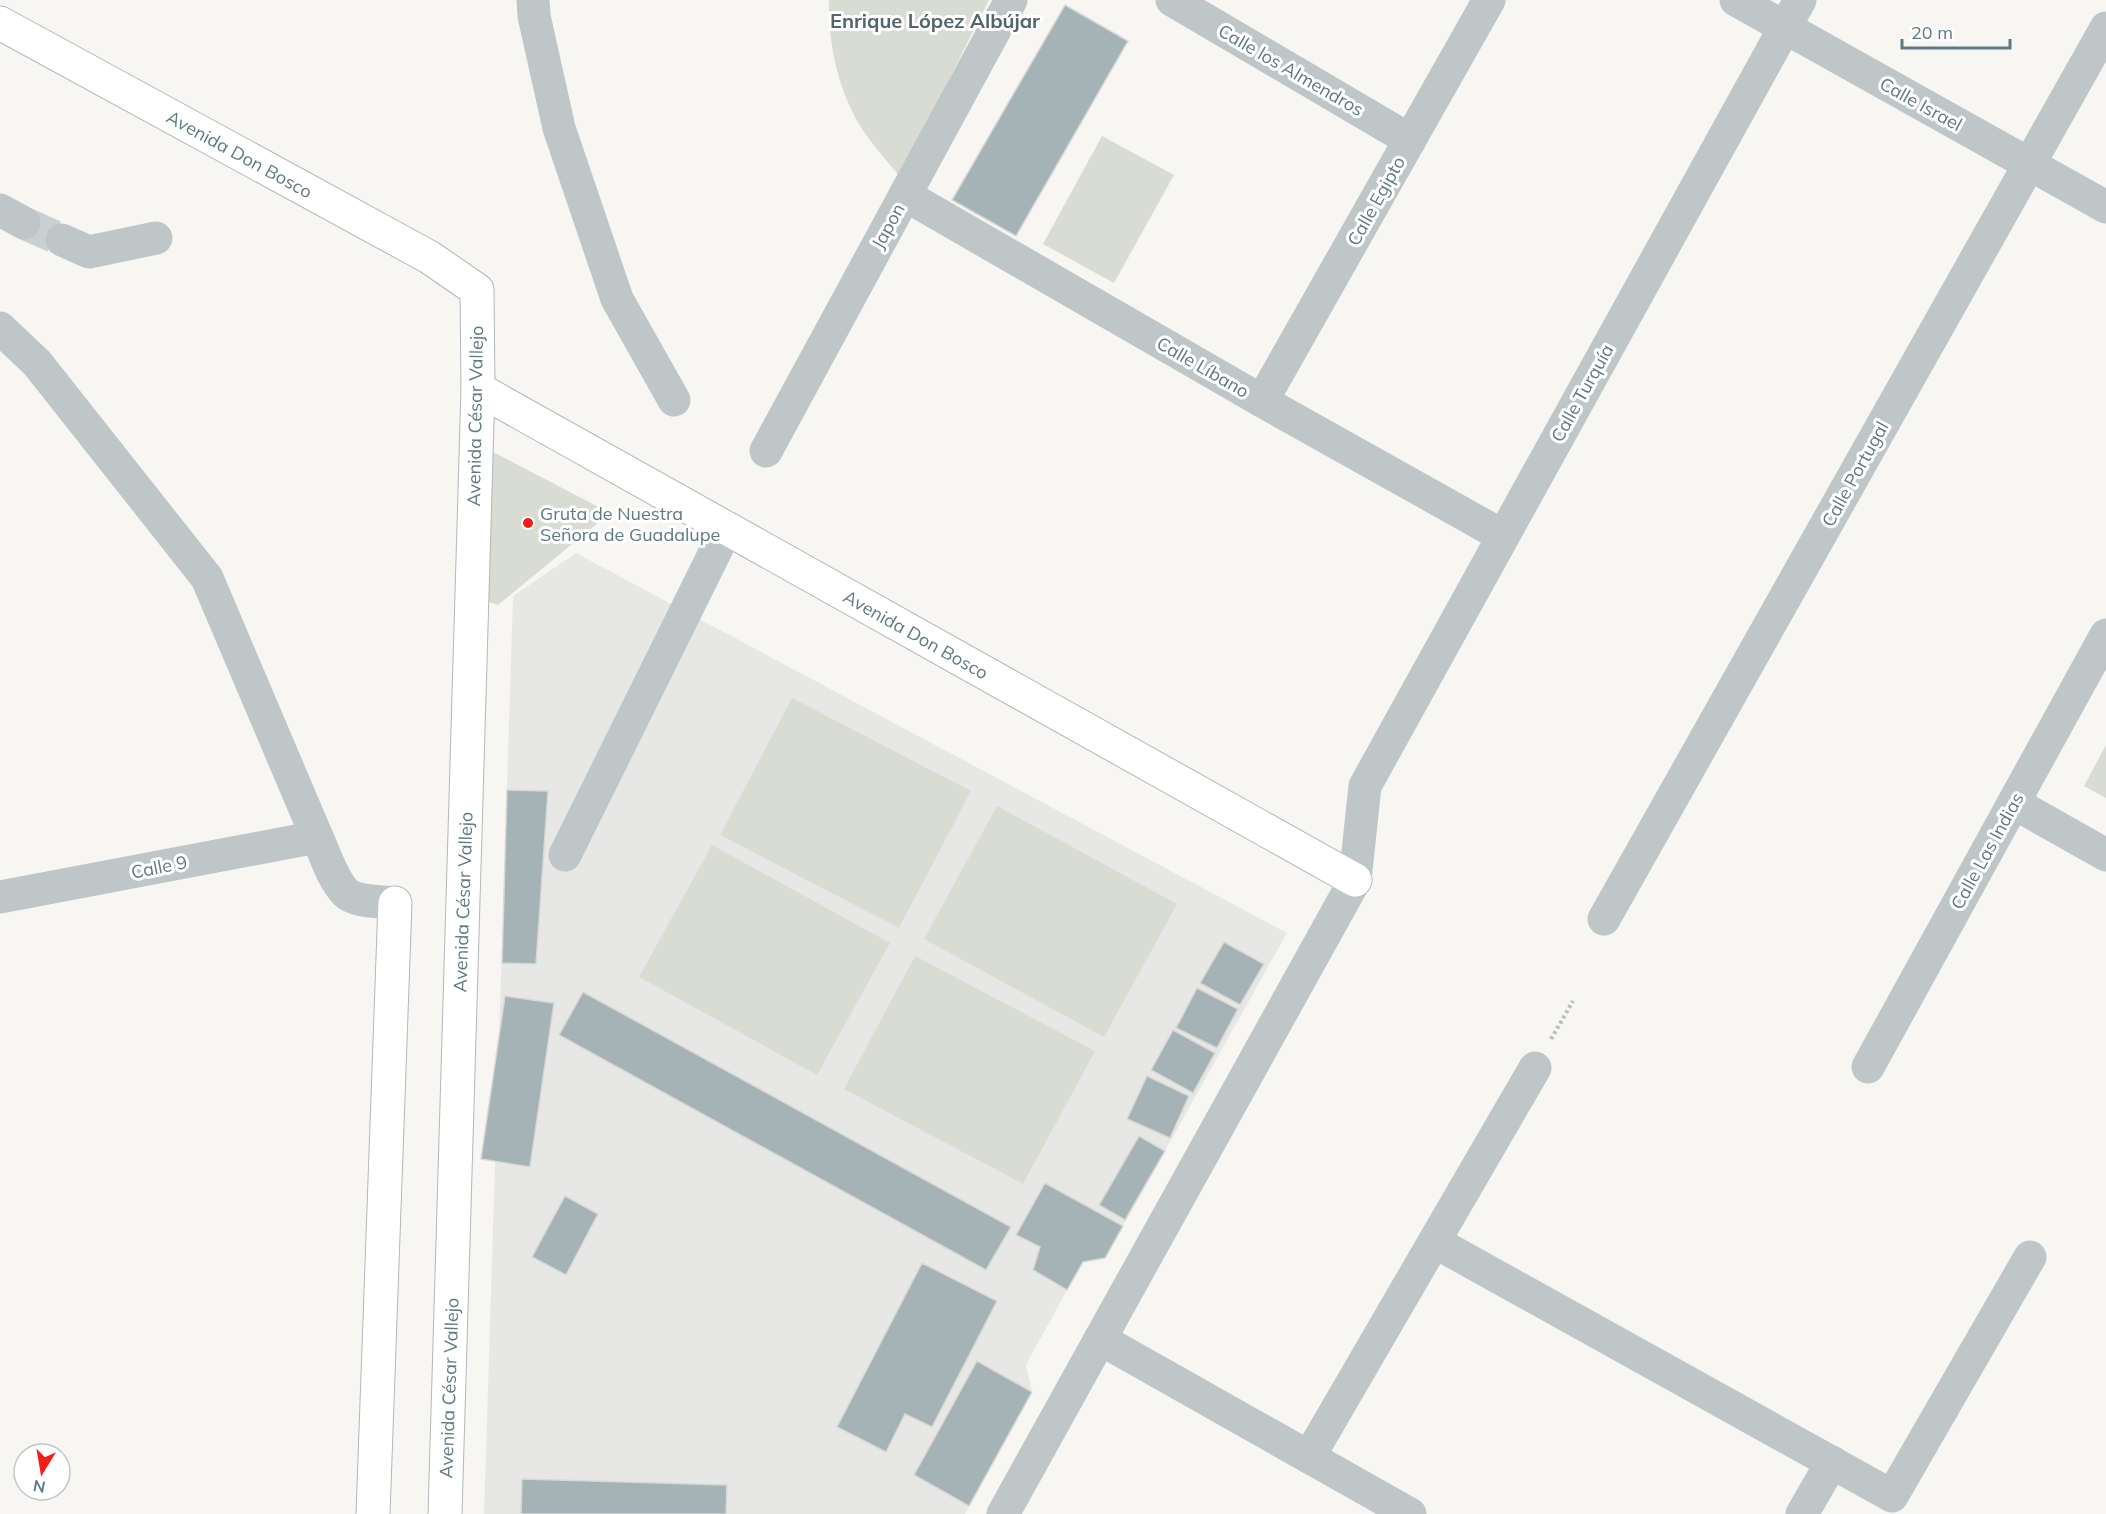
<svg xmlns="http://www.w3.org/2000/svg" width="2106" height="1514" viewBox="0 0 2106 1514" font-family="Mulish,sans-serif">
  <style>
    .built { fill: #e7e8e6 }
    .green { fill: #d8dcd2 }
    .building { fill: #a5b3b6; stroke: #d8d8d6; stroke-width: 1.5 }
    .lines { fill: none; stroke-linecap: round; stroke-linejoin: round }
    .minor-tunnel { stroke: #c9d0d1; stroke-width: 33; stroke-dasharray: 33 16; stroke-linecap: butt }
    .major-casing { stroke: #b0b8bb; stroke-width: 35 }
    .path { stroke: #b9bec0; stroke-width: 4; stroke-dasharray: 3 3; stroke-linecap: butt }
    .minor { stroke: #bfc6c8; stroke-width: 33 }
    .major { stroke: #fff; stroke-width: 33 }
    .poi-dot { fill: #f41c16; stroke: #fff; stroke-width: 2 }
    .labels { text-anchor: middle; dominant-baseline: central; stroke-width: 6; stroke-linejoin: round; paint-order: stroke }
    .street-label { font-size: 18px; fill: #5f7981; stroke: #fff }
    .poi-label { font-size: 18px; fill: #5f7981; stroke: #fff; text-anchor: start }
    .neighbourhood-label { font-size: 20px; font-weight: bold; fill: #51656b; stroke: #fff }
  </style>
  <rect width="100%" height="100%" fill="#f7f6f3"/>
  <path class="built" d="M 576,553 L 1287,933 L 1105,1258 L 1083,1262 L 1067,1290 L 1026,1365 L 1032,1392 L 965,1514 L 484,1514 L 513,596 Z"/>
  <g class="green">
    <path d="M 829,0 L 989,0 L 900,177 C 884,157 864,136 853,113 C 836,79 828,38 829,0 Z"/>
    <path d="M 1102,136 L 1174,175 L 1114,283 L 1043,244 Z"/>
    <path d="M 493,452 L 610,513 L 498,605 L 482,600 Z"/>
    <path d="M 792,698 L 971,791 L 899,928 L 720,835 Z"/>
    <path d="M 2106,745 L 2106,798 L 2084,786 Z"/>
    <path d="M 997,806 L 1177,904 L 1104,1037 L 924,939 Z"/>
    <path d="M 712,845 L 890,943 L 817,1075 L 639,977 Z"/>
    <path d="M 915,956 L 1095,1051 L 1023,1184 L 844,1089 Z"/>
  </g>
  <g class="building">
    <path d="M 1065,5 L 1128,41 L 1016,236 L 952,200 Z"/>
    <path d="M 507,790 L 548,791 L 536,964 L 502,963 Z"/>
    <path d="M 1224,942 L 1264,964 L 1240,1005 L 1200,983 Z"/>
    <path d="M 1197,988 L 1238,1009 L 1217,1048 L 1176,1028 Z"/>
    <path d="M 583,992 L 1011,1227 L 986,1270 L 559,1035 Z"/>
    <path d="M 505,996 L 554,1003 L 530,1167 L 481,1159 Z"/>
    <path d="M 1173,1030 L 1215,1053 L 1193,1093 L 1151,1070 Z"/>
    <path d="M 1147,1076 L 1189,1096 L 1170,1138 L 1127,1119 Z"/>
    <path d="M 1139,1136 L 1165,1151 L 1125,1220 L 1099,1205 Z"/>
    <path d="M 1045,1183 L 1123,1226 L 1105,1258 L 1083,1262 L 1067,1290 L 1033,1270 L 1040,1247 L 1016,1235 Z"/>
    <path d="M 565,1196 L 598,1214 L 566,1275 L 532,1257 Z"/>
    <path d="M 922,1263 L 997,1301 L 932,1427 L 905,1414 L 886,1452 L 837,1427 Z"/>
    <path d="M 977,1361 L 1032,1392 L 969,1506 L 914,1475 Z"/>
    <path d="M 522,1479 L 727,1485 L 726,1514 L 521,1514 Z"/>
  </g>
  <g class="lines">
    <path class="minor-tunnel" d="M 24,223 L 62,240"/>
    <g class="major-casing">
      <g id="major">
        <path id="s1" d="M 0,23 L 429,257 L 477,290 L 478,389 L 445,1514"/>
        <path id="s2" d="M 478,389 L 1355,880"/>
        <path d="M 373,1514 L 395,903"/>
      </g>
    </g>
    <path class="path" d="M 1551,1039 L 1573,1001"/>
    <g class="minor">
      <path d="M 533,0 L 534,16 L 559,128 L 617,299 L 674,400"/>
      <path d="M 1172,0 L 1410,140"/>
      <path d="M 1736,0 L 2106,207"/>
      <path d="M 905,195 L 1262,401 L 1503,536"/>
      <path d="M 0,210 L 24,223"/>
      <path d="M 62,240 L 89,252 L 156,238"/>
      <path d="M 0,328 L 37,363 L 207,578 L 317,837 C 325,854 332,878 345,892 C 356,903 380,901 395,903"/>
      <path d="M 1262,401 L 1489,0"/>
      <path d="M 766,451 L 1011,0"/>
      <path d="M 2014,803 L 2106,855"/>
      <path d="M 565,855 L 727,528"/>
      <path d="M 0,897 L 317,837"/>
      <path d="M 1604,919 L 2106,28"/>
      <path d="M 1868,1067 L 2106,635"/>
      <path d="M 1435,1242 L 1892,1496 L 2030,1257"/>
      <path d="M 1100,1339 L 1410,1514"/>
      <path d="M 1309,1457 L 1535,1068"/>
      <path d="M 1003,1514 L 1355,880 L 1365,786 L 1800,0"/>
      <path d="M 1802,1514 L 1832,1462"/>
    </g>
    <use href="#major" class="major"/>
  </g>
  <circle class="poi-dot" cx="528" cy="523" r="6"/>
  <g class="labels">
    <g class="street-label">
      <text transform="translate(1291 70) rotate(30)">Calle los Almendros</text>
      <text transform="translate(1921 104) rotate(29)">Calle Israel</text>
      <text stroke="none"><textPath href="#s1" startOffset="273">Avenida Don Bosco</textPath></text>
      <text transform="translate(1376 201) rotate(-61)">Calle Egipto</text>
      <text transform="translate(888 226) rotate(-61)">Japon</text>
      <text transform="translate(1203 367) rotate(30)">Calle Líbano</text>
      <text transform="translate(1582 393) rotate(-61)">Calle Turquía</text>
      <text transform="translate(475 416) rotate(-89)">Avenida César Vallejo</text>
      <text transform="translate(1855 474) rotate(-61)">Calle Portugal</text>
      <text stroke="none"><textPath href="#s2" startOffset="502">Avenida Don Bosco</textPath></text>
      <text transform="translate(1987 851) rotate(-61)">Calle Las Indias</text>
      <text transform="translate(159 867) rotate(-11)">Calle 9</text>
      <text transform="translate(463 902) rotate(-88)">Avenida César Vallejo</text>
      <text transform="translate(449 1388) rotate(-88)">Avenida César Vallejo</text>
    </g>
    <g class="poi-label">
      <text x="540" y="513">Gruta de Nuestra<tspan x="540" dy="21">Señora de Guadalupe</tspan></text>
    </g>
    <g class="neighbourhood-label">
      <text x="935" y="20">Enrique López Albújar</text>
    </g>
  </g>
  <g transform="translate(42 1472) rotate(191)"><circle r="28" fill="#ffffff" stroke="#bfc9cd" stroke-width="1.5"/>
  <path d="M0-4.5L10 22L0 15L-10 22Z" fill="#f41c16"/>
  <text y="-9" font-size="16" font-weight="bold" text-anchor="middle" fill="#5f7981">N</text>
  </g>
  <path d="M1902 39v9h108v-9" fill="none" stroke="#5f7981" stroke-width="3"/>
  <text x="1911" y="39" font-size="18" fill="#5f7981" stroke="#ffffff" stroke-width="4.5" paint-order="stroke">20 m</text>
</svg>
